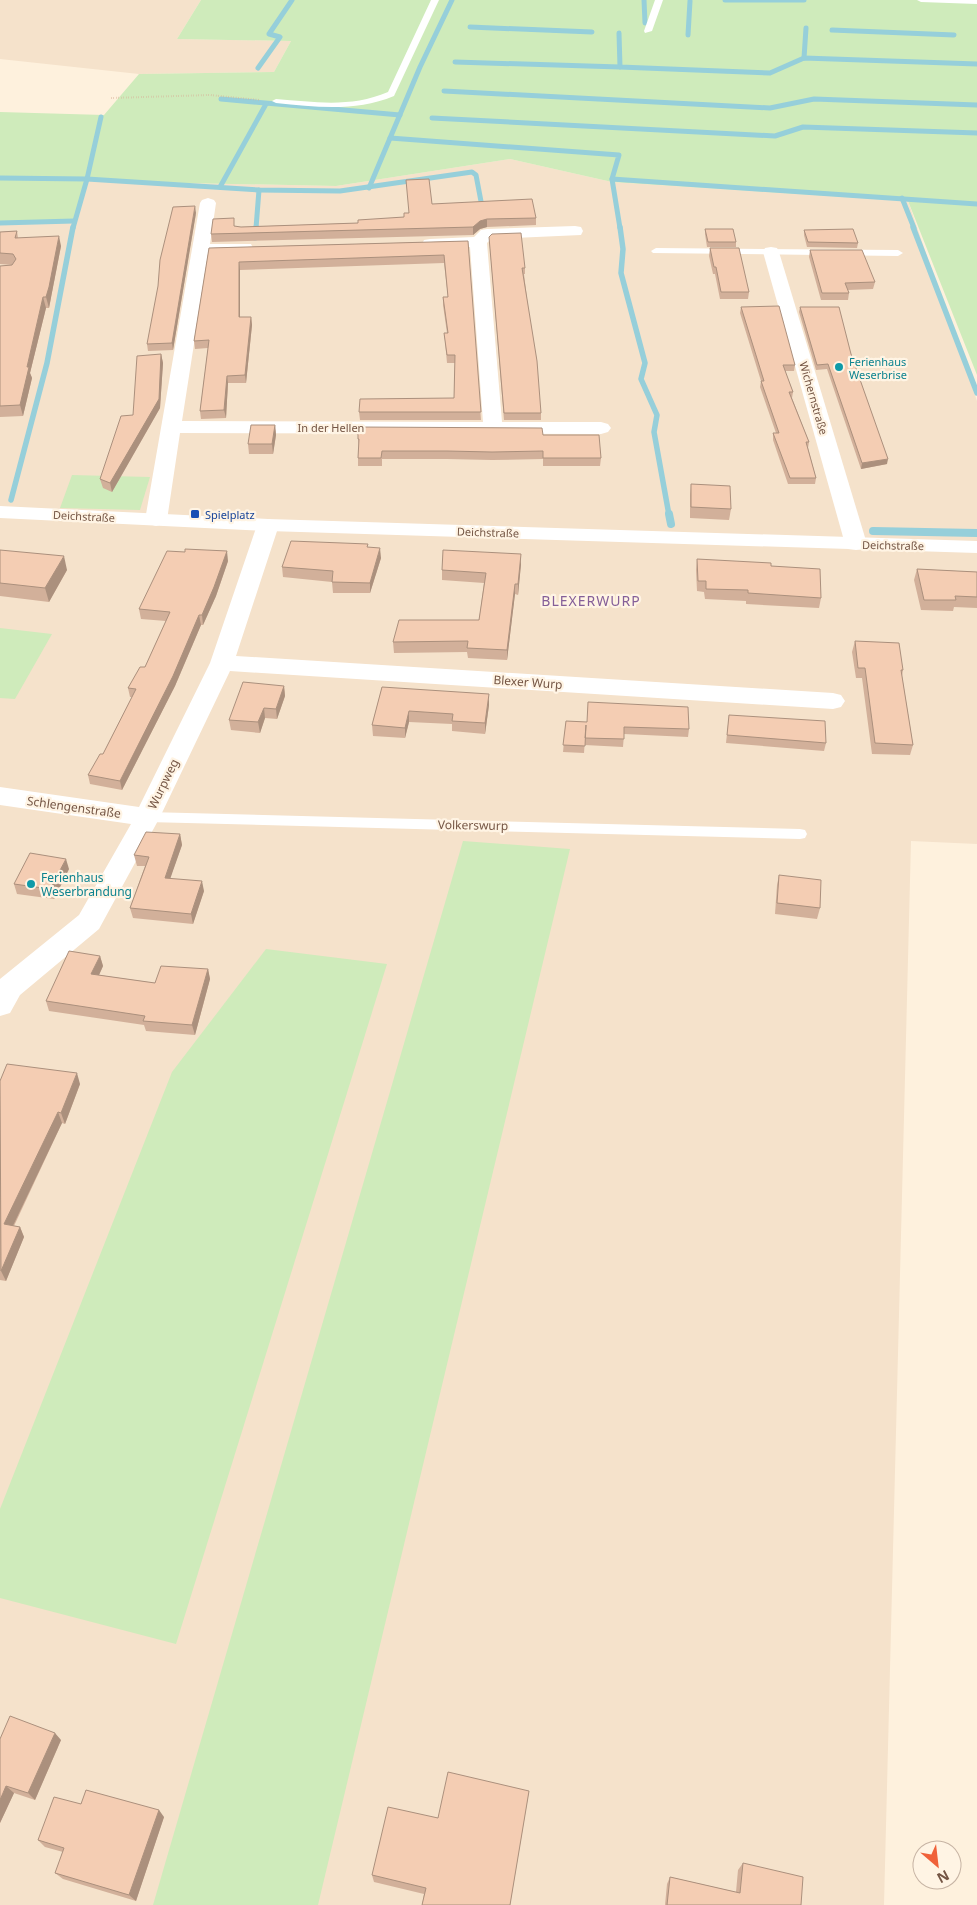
<svg xmlns="http://www.w3.org/2000/svg" width="977" height="1905" viewBox="0 0 977 1905" font-family="'Noto Sans',sans-serif">
  <style>
    .residential { fill: #f5e2cb }
    .green { fill: #cfebbb }
    .lines { fill: none; stroke-linecap: round; stroke-linejoin: round }
    .stream-far2 { stroke: #96cfda; stroke-width: 5 }
    .stream-far1 { stroke: #96cfda; stroke-width: 5.5 }
    .stream { stroke: #96cfda; stroke-width: 8 }
    .path { stroke: #d8b097; stroke-width: 2; stroke-dasharray: 0.5 2; stroke-linecap: butt }
    .lane { fill: #fff; fill-rule: evenodd }
    .street { fill: #fff; fill-rule: evenodd }
    .secondary { fill: #fff; fill-rule: evenodd }
    .wall { fill: #d2b09a }
    .shaded-wall { fill: #ab907d }
    .building { fill: #f4cdb3; stroke: #ab907d }
    .culture-dot { fill: #0f9aa8; stroke: #fff4e4; stroke-width: 2 }
    .transit-dot { fill: #1a4fb4; stroke: #fff4e4; stroke-width: 2 }
    .labels { text-anchor: middle; dominant-baseline: central; stroke-width: 4.5; stroke-linejoin: round; paint-order: stroke }
    .far-culture-label { font-size: 11px; fill: #0d838f; stroke: #fff4e4; text-anchor: start }
    .far-street-label { font-size: 11px; fill: #745544; stroke: #fff4e4 }
    .far-transit-label { font-size: 11px; fill: #164399; stroke: #fff4e4; text-anchor: start }
    .street-label { font-size: 12px; fill: #745544; stroke: #fff4e4 }
    .culture-label { font-size: 12px; fill: #0d838f; stroke: #fff4e4; text-anchor: start }
    .neighbourhood-label { font-size: 14px; letter-spacing: 1px; fill: #855f98; stroke: #fff4e4 }
  </style>
  <rect width="100%" height="100%" fill="#fef1dd"/>
  <g class="residential">
    <path d="M 0,0 L 201,0 L 177,39 L 291,41 L 274,72 L 139,74 L 0,59 Z"/>
    <path d="M 510,159 L 612,182 L 908,201 L 977,401 L 977,844 L 911,841 L 884,1905 L 0,1905 L 0,223 L 74,221 L 88,181 L 336,186 Z"/>
  </g>
  <g class="green">
    <path d="M 201,0 L 977,0 L 977,375 L 908,201 L 612,182 L 510,159 L 336,186 L 88,181 L 74,221 L 0,223 L 0,112 L 104,115 L 139,74 L 274,72 L 291,41 L 177,39 Z"/>
    <path d="M 72,475 L 150,477 L 140,510 L 60,508 Z"/>
    <path d="M 0,628 L 52,634 L 15,699 L 0,698 Z"/>
    <path d="M 463,841 L 570,849 L 318,1905 L 153,1905 Z"/>
    <path d="M 266,949 L 387,964 L 176,1644 L 0,1598 L 0,1509 L 172,1072 Z"/>
  </g>
  <g class="lines">
    <g class="stream-far2">
      <path d="M 644,0 L 645,23"/>
      <path d="M 725,0 L 804,0"/>
      <path d="M 470,27 L 592,32"/>
      <path d="M 832,30 L 954,35"/>
      <path d="M 619,33 L 620,67 L 770,73 L 804,58 L 977,64"/>
      <path d="M 688,35 L 690,1"/>
      <path d="M 804,58 L 806,28"/>
      <path d="M 455,62 L 620,67"/>
      <path d="M 258,68 L 280,37 L 269,34 L 292,0"/>
      <path d="M 444,91 L 770,108 L 814,99 L 977,105"/>
      <path d="M 221,99 L 400,115"/>
      <path d="M 432,118 L 775,136 L 803,127 L 977,133"/>
      <path d="M 390,138 L 619,155 L 612,179 L 620,228"/>
      <path d="M 0,178 L 87,179 L 259,190 L 340,191 L 472,172 L 476,175 L 483,212"/>
      <path d="M 612,179 L 977,204"/>
      <path d="M 220,187 L 266,104"/>
      <path d="M 369,188 L 420,67 L 452,0"/>
      <path d="M 902,198 L 914,228"/>
      <path d="M 0,223 L 74,221"/>
      <path d="M 73,228 L 87,179 L 101,117"/>
      <path d="M 256,228 L 259,190"/>
    </g>
    <g class="stream-far1">
      <path d="M 620,227 L 623,249 L 621,273 L 645,363 L 641,379 L 657,415 L 654,432 L 669,515"/>
      <path d="M 913,227 L 977,393"/>
      <path d="M 255,238 L 256,227"/>
      <path d="M 11,500 L 47,363 L 73,227"/>
    </g>
    <g class="stream">
      <path d="M 669,514 L 671,524"/>
      <path d="M 873,531 L 977,533"/>
    </g>
    <path class="path" d="M 111,98 L 210,95 L 260,100"/>
    <g class="lane">
      <path d="M 431,0 L 439,0 L 394,96 C 355,112 317,107 276,103 L 272,101 L 276,99 C 315,102 351,108 388,92 Z"/>
      <path d="M 655,0 L 663,0 L 652,31 L 645,33 L 644,31 Z"/>
      <path d="M 917,0 L 977,0 L 977,4 L 921,2 Z"/>
      <path d="M 656,248 L 898,250 L 903,253 L 898,256 L 653,253 L 651,251 Z"/>
      <path d="M 147,812 L 800,829 L 805,830 L 807,834 L 805,838 L 800,839 L 147,822 L 142,820 L 140,817 L 142,814 Z"/>
    </g>
    <g class="street">
      <path d="M 208,198 L 214,200 L 216,203 L 210,244 L 251,244 L 253,248 L 251,252 L 208,254 L 182,421 L 483,422 L 470,247 L 430,249 L 424,248 L 422,244 L 424,240 L 430,239 L 474,237 L 481,230 L 487,229 L 575,226 L 581,227 L 583,231 L 581,235 L 491,239 L 487,243 L 502,422 L 601,422 L 608,424 L 611,428 L 608,432 L 601,434 L 180,433 L 167,520 L 163,524 L 156,526 L 149,524 L 145,520 L 200,203 L 202,200 Z"/>
      <path d="M 771,247 L 777,248 L 779,252 L 867,544 L 864,549 L 856,550 L 848,549 L 845,544 L 763,252 L 765,248 Z"/>
      <path d="M 268,519 L 275,521 L 279,525 L 236,656 L 833,693 L 841,695 L 845,701 L 841,707 L 833,709 L 230,671 L 160,817 L 99,929 L 20,995 L 10,1013 L 0,1016 L 0,979 L 79,915 L 131,824 L 0,805 L 0,787 L 139,807 L 210,663 L 257,525 L 261,521 Z"/>
    </g>
    <path class="secondary" d="M 0,506 L 268,519 L 977,541 L 977,553 L 268,531 L 0,518 Z"/>
  </g>
  <g class="wall">
    <path d="M 432,204 L 536,218 L 536,225 L 487,227 L 480,229 L 473,235 L 212,242 L 211,234 L 235,227 L 241,227 L 358,223 L 404,217 L 408,213 Z"/>
    <path d="M 196,213 L 173,350 L 148,351 L 147,344 Z"/>
    <path d="M 705,229 L 736,242 L 736,247 L 707,247 L 705,234 Z"/>
    <path d="M 804,230 L 858,243 L 857,248 L 807,247 L 804,235 Z"/>
    <path d="M 17,231 L 18,238 L 61,246 L 51,297 L 49,308 L 46,308 L 30,373 L 32,378 L 23,416 L 0,417 L 0,266 L 12,265 L 0,264 L 0,232 Z"/>
    <path d="M 489,237 L 525,268 L 525,274 L 524,274 L 541,413 L 541,420 L 504,420 Z"/>
    <path d="M 468,241 L 481,420 L 360,420 L 359,412 L 454,398 L 455,363 L 447,363 L 445,341 L 444,333 L 447,333 L 443,305 L 443,297 L 448,297 L 444,263 L 240,270 L 240,317 L 251,317 L 252,325 L 246,383 L 228,383 L 226,418 L 201,419 L 200,411 L 208,348 L 195,349 L 194,341 L 209,248 Z"/>
    <path d="M 710,248 L 749,292 L 748,299 L 720,299 L 715,274 L 713,274 L 709,256 Z"/>
    <path d="M 810,250 L 875,282 L 873,289 L 848,290 L 849,293 L 848,300 L 821,300 L 809,257 Z"/>
    <path d="M 741,307 L 795,365 L 794,371 L 785,371 L 793,392 L 792,398 L 809,442 L 808,448 L 816,478 L 815,484 L 788,484 L 773,440 L 773,433 L 776,433 L 760,387 L 761,381 L 740,313 Z"/>
    <path d="M 800,307 L 851,354 L 887,464 L 861,469 L 827,369 L 816,370 L 799,312 Z"/>
    <path d="M 161,354 L 163,363 L 160,408 L 112,492 L 103,488 L 100,479 L 133,415 Z"/>
    <path d="M 275,425 L 276,435 L 273,454 L 249,454 L 248,444 Z"/>
    <path d="M 543,435 L 601,458 L 600,466 L 543,466 L 543,459 L 492,460 L 447,459 L 382,459 L 382,466 L 358,466 L 358,458 L 359,447 L 358,439 Z"/>
    <path d="M 691,484 L 731,509 L 729,520 L 690,518 L 690,495 Z"/>
    <path d="M 368,547 L 381,558 L 370,593 L 333,593 L 332,582 L 283,577 L 282,567 Z"/>
    <path d="M 0,550 L 67,570 L 49,602 L 0,596 Z"/>
    <path d="M 697,559 L 771,566 L 821,598 L 819,608 L 746,604 L 746,601 L 705,599 L 704,592 L 697,591 L 696,570 Z"/>
    <path d="M 228,561 L 216,596 L 203,625 L 201,625 L 175,686 L 122,790 L 90,784 L 88,775 L 103,754 L 132,697 L 130,697 L 128,688 L 145,667 L 166,621 L 141,619 L 139,609 Z"/>
    <path d="M 521,564 L 518,595 L 515,594 L 507,660 L 468,658 L 467,652 L 394,653 L 393,642 L 479,620 L 484,583 L 442,580 L 442,570 Z"/>
    <path d="M 917,569 L 977,572 L 977,608 L 954,607 L 953,611 L 921,610 L 914,580 Z"/>
    <path d="M 855,641 L 903,670 L 902,676 L 913,745 L 910,755 L 872,754 L 862,678 L 856,678 L 852,652 Z"/>
    <path d="M 284,686 L 285,696 L 277,719 L 265,718 L 260,733 L 231,730 L 229,720 Z"/>
    <path d="M 382,687 L 489,705 L 485,734 L 452,731 L 452,724 L 409,722 L 405,738 L 373,736 L 372,725 Z"/>
    <path d="M 729,715 L 826,743 L 824,751 L 726,743 Z"/>
    <path d="M 566,721 L 689,729 L 688,737 L 624,734 L 623,747 L 585,745 L 585,738 L 584,753 L 563,752 Z"/>
    <path d="M 180,834 L 182,845 L 170,878 L 204,891 L 193,924 L 133,918 L 130,908 L 145,866 L 137,866 L 134,855 Z"/>
    <path d="M 69,869 L 54,899 L 17,894 L 14,884 Z"/>
    <path d="M 779,875 L 820,908 L 817,919 L 775,914 L 777,885 Z"/>
    <path d="M 100,956 L 103,966 L 99,975 L 155,983 L 208,969 L 210,979 L 195,1035 L 146,1031 L 144,1025 L 49,1011 L 46,1001 Z"/>
    <path d="M 0,1081 L 80,1084 L 65,1124 L 62,1123 L 14,1226 L 20,1227 L 24,1237 L 6,1281 L 0,1280 Z"/>
    <path d="M 0,1739 L 61,1740 L 35,1800 L 14,1793 L 0,1823 Z"/>
    <path d="M 529,1791 L 510,1905 L 422,1905 L 424,1894 L 374,1882 L 372,1875 Z"/>
    <path d="M 81,1804 L 164,1817 L 136,1901 L 63,1879 L 55,1873 L 63,1852 L 45,1847 L 38,1840 Z"/>
    <path d="M 743,1863 L 801,1905 L 665,1905 L 667,1884 L 670,1877 L 736,1892 L 738,1870 Z"/>
  </g>
  <g class="shaded-wall">
    <path d="M 195,206 L 196,213 L 173,350 L 172,343 Z"/>
    <path d="M 487,219 L 487,227 L 480,229 L 473,235 L 473,227 L 480,221 Z"/>
    <path d="M 59,236 L 61,246 L 49,308 L 46,297 Z"/>
    <path d="M 239,262 L 240,270 L 240,325 L 239,317 Z"/>
    <path d="M 43,297 L 46,308 L 30,373 L 32,378 L 23,416 L 20,405 L 27,367 Z"/>
    <path d="M 251,317 L 252,325 L 246,383 L 245,375 Z"/>
    <path d="M 161,354 L 163,363 L 160,408 L 112,492 L 110,483 Z"/>
    <path d="M 227,376 L 228,383 L 226,418 L 224,410 Z"/>
    <path d="M 275,425 L 276,435 L 273,454 L 272,444 Z"/>
    <path d="M 888,459 L 887,464 L 861,469 L 862,463 Z"/>
    <path d="M 380,548 L 381,558 L 370,593 L 370,583 Z"/>
    <path d="M 227,551 L 228,561 L 216,596 L 203,625 L 202,615 Z"/>
    <path d="M 521,554 L 521,564 L 518,595 L 518,584 Z"/>
    <path d="M 64,556 L 67,570 L 49,602 L 45,588 Z"/>
    <path d="M 515,584 L 515,594 L 507,660 L 507,650 Z"/>
    <path d="M 199,615 L 201,625 L 175,686 L 122,790 L 120,781 Z"/>
    <path d="M 284,686 L 285,696 L 277,719 L 276,709 Z"/>
    <path d="M 489,694 L 489,705 L 485,734 L 485,723 Z"/>
    <path d="M 264,708 L 265,718 L 260,733 L 258,722 Z"/>
    <path d="M 409,711 L 409,722 L 405,738 L 405,728 Z"/>
    <path d="M 180,834 L 182,845 L 167,888 L 165,878 Z"/>
    <path d="M 66,859 L 69,869 L 54,899 L 50,889 Z"/>
    <path d="M 202,881 L 204,891 L 193,924 L 191,914 Z"/>
    <path d="M 100,956 L 103,966 L 95,984 L 91,974 Z"/>
    <path d="M 208,969 L 210,979 L 195,1035 L 192,1025 Z"/>
    <path d="M 77,1073 L 80,1084 L 65,1124 L 61,1113 Z"/>
    <path d="M 58,1112 L 62,1123 L 9,1234 L 4,1224 Z"/>
    <path d="M 20,1227 L 24,1237 L 6,1281 L 1,1271 Z"/>
    <path d="M 55,1733 L 61,1740 L 35,1800 L 28,1793 Z"/>
    <path d="M 6,1786 L 14,1793 L 0,1823 L 0,1800 Z"/>
    <path d="M 159,1810 L 164,1817 L 136,1901 L 129,1895 Z"/>
  </g>
  <g class="building">
    <path d="M 429,179 L 432,204 L 532,199 L 536,218 L 487,219 L 480,221 L 473,227 L 211,234 L 213,219 L 234,218 L 234,226 L 241,227 L 358,223 L 358,220 L 404,217 L 404,213 L 409,213 L 406,180 Z"/>
    <path d="M 195,206 L 172,343 L 147,344 L 158,286 L 160,260 L 173,207 Z"/>
    <path d="M 705,229 L 733,229 L 736,242 L 708,242 Z"/>
    <path d="M 853,229 L 858,243 L 808,242 L 804,230 Z"/>
    <path d="M 17,231 L 15,238 L 59,236 L 49,287 L 46,297 L 43,297 L 27,367 L 29,367 L 20,405 L 0,406 L 0,266 L 12,265 L 16,259 L 13,254 L 0,253 L 0,232 Z"/>
    <path d="M 521,233 L 525,268 L 522,268 L 537,361 L 541,413 L 504,413 L 489,237 L 492,234 Z"/>
    <path d="M 468,241 L 481,412 L 359,412 L 360,399 L 454,398 L 455,355 L 447,355 L 444,333 L 448,333 L 443,297 L 448,297 L 444,255 L 239,262 L 239,317 L 251,317 L 245,375 L 227,376 L 224,410 L 200,411 L 209,340 L 194,341 L 209,248 Z"/>
    <path d="M 710,248 L 739,248 L 749,292 L 721,292 L 716,267 L 714,267 Z"/>
    <path d="M 810,250 L 862,250 L 875,282 L 845,283 L 849,293 L 822,293 Z"/>
    <path d="M 779,306 L 795,365 L 783,365 L 793,392 L 789,392 L 809,442 L 806,442 L 816,478 L 790,478 L 773,433 L 779,433 L 761,381 L 764,381 L 741,307 Z"/>
    <path d="M 800,307 L 839,307 L 851,354 L 888,459 L 862,463 L 828,364 L 817,365 Z"/>
    <path d="M 161,354 L 159,399 L 110,483 L 100,479 L 121,416 L 133,415 L 137,356 Z"/>
    <path d="M 251,425 L 275,425 L 272,444 L 248,444 Z"/>
    <path d="M 358,427 L 542,428 L 543,435 L 599,435 L 601,458 L 543,458 L 543,451 L 492,452 L 447,451 L 382,451 L 381,458 L 358,458 L 359,439 L 358,439 Z"/>
    <path d="M 691,484 L 730,486 L 731,509 L 691,507 Z"/>
    <path d="M 291,541 L 368,544 L 367,547 L 380,548 L 370,583 L 332,582 L 333,571 L 282,567 Z"/>
    <path d="M 185,549 L 227,551 L 214,587 L 202,615 L 199,615 L 173,676 L 120,781 L 88,775 L 100,754 L 103,754 L 136,689 L 128,688 L 140,667 L 145,667 L 170,612 L 139,609 L 167,551 L 185,552 Z"/>
    <path d="M 0,550 L 64,556 L 45,588 L 0,583 Z"/>
    <path d="M 443,550 L 521,554 L 518,584 L 515,584 L 507,650 L 467,648 L 468,641 L 393,642 L 399,620 L 479,620 L 486,573 L 442,570 Z"/>
    <path d="M 697,559 L 771,563 L 771,566 L 820,569 L 821,598 L 748,593 L 748,590 L 706,589 L 706,581 L 698,581 Z"/>
    <path d="M 917,569 L 977,572 L 977,597 L 955,596 L 956,600 L 924,600 Z"/>
    <path d="M 855,641 L 899,643 L 903,670 L 901,670 L 913,745 L 875,743 L 865,668 L 858,668 Z"/>
    <path d="M 243,682 L 284,686 L 276,709 L 264,708 L 258,722 L 229,720 Z"/>
    <path d="M 382,687 L 489,694 L 485,723 L 452,721 L 453,714 L 409,711 L 405,728 L 372,725 Z"/>
    <path d="M 588,702 L 688,707 L 689,729 L 624,727 L 624,739 L 585,738 L 586,725 L 585,746 L 563,745 L 566,721 L 587,722 Z"/>
    <path d="M 729,715 L 825,721 L 826,743 L 727,735 Z"/>
    <path d="M 146,832 L 180,834 L 165,878 L 202,881 L 191,914 L 130,908 L 149,857 L 134,855 Z"/>
    <path d="M 30,853 L 66,859 L 50,889 L 14,884 Z"/>
    <path d="M 779,875 L 821,880 L 820,908 L 777,903 Z"/>
    <path d="M 69,951 L 100,956 L 91,974 L 155,983 L 161,966 L 208,969 L 192,1025 L 143,1021 L 145,1016 L 46,1001 Z"/>
    <path d="M 7,1064 L 77,1073 L 61,1113 L 58,1112 L 4,1224 L 20,1227 L 1,1271 L 0,1081 Z"/>
    <path d="M 10,1716 L 55,1733 L 28,1793 L 6,1786 L 0,1800 L 0,1739 Z"/>
    <path d="M 448,1772 L 529,1791 L 510,1905 L 422,1905 L 426,1888 L 372,1875 L 388,1807 L 438,1818 Z"/>
    <path d="M 86,1790 L 159,1810 L 129,1895 L 55,1873 L 64,1848 L 38,1840 L 54,1797 L 81,1804 Z"/>
    <path d="M 743,1863 L 803,1877 L 801,1905 L 667,1905 L 670,1877 L 740,1893 Z"/>
  </g>
  <g class="culture-dot">
    <circle cx="839" cy="367" r="5"/>
    <circle cx="31" cy="884" r="5"/>
  </g>
  <rect class="transit-dot" x="190" y="509" width="10" height="10" rx="2.5"/>
  <g class="labels">
    <g class="far-culture-label">
      <text x="849" y="361">Ferienhaus<tspan x="849" dy="13">Weserbrise</tspan></text>
    </g>
    <g class="far-street-label">
      <text transform="translate(814 398) rotate(74)">Wichernstraße</text>
      <text x="331" y="427">In der Hellen</text>
      <text transform="translate(84 516) rotate(3)">Deichstraße</text>
      <text transform="translate(488 532) rotate(2)">Deichstraße</text>
      <text transform="translate(893 545) rotate(1)">Deichstraße</text>
    </g>
    <g class="far-transit-label">
      <text x="205" y="514">Spielplatz</text>
    </g>
    <g class="street-label">
      <text transform="translate(528 682) rotate(4)">Blexer Wurp</text>
      <text transform="translate(163 784) rotate(-64)">Wurpweg</text>
      <text transform="translate(74 807) rotate(8)">Schlengenstraße</text>
      <text transform="translate(473 825) rotate(1)">Volkerswurp</text>
    </g>
    <g class="culture-label">
      <text x="41" y="877">Ferienhaus<tspan x="41" dy="14">Weserbrandung</tspan></text>
    </g>
    <g class="neighbourhood-label">
      <text x="591" y="600">BLEXERWURP</text>
    </g>
  </g>
  <g transform="translate(937 1865) rotate(152)"><circle r="24" fill="#fff4e4" stroke="#c7b4a4"/>
  <path d="M0-4L9 19L0 12L-9 19Z" fill="#f06139"/>
  <text y="-8" font-size="14" font-weight="bold" text-anchor="middle" fill="#745544">N</text>
  </g>
</svg>
